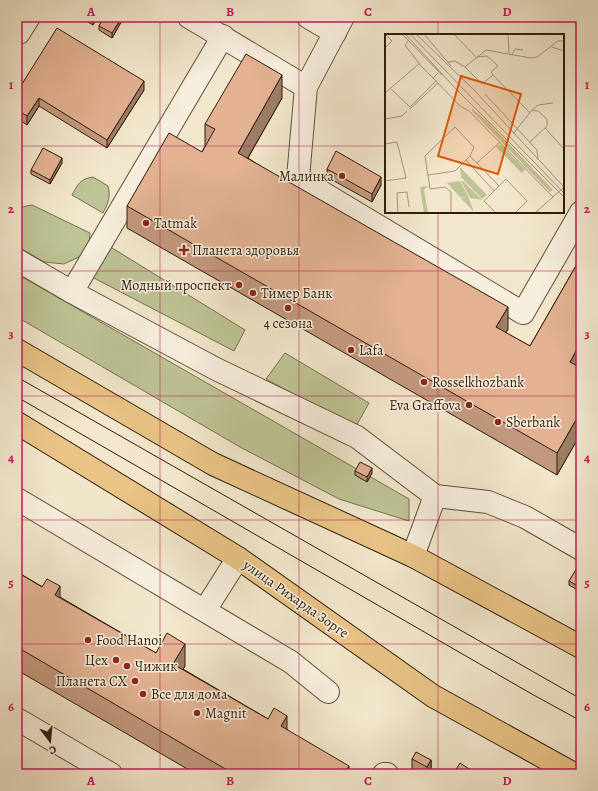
<svg xmlns="http://www.w3.org/2000/svg" width="598" height="791" viewBox="0 0 598 791" font-family="Alegreya,serif">
  <style>
    .green { fill: #bec495; stroke: #777050 }
    .lines { fill: none; stroke-linecap: round; stroke-linejoin: round }
    .minor-casing { stroke: #604e3b; stroke-width: 24 }
    .major-casing { stroke: #301b0b; stroke-width: 24 }
    .minor { stroke: #f7efde; stroke-width: 22 }
    .major { stroke: #e9c486; stroke-width: 22 }
    .tram { stroke: #301b0b; stroke-width: 1 }
    .wall { fill: #c2997e; stroke: #301b0b }
    .shaded-wall { fill: #9e7d67; stroke: #301b0b }
    .building { fill: #e2b293; stroke: #301b0b }
    .grid { fill: none; stroke: #c2185b; stroke-width: 1; stroke-opacity: 0.55 }
    .poi-dot { fill: #8f2418; stroke: #f7efde; stroke-width: 1.5 }
    .labels { text-anchor: middle; dominant-baseline: central; stroke-width: 3; stroke-linejoin: round; paint-order: stroke }
    .poi-label { font-size: 14px; fill: #301b0b; stroke: #f7efde; text-anchor: start }
    .street-label { font-size: 14px; fill: #301b0b; stroke: #f7efde }
    .inset-road { fill: none; stroke: #a4957f; stroke-width: 1 }
    .view { fill: #df560c; fill-opacity: 0.15; stroke: #df560c; stroke-width: 2 }
    .inset-edge { fill: none; stroke: #301b0b; stroke-width: 2 }
    .neatline { fill: none; stroke: #c2185b; stroke-width: 1.5 }
    .grid-label { font-size: 13px; text-anchor: middle; font-weight: bold; fill: #c2185b }
  </style>
  <rect width="100%" height="100%" fill="#f2e7cc"/>
  <filter id="stains"><feTurbulence type="fractalNoise" baseFrequency=".005" numOctaves="4"/><feColorMatrix values="0 0 0 0 .2 0 0 0 0 .09 0 0 0 0 .02 0 0 0 .5 -.17"/></filter>
  <radialGradient id="worn" r=".72"><stop offset=".6" stop-color="#630" stop-opacity="0"/><stop offset="1" stop-color="#630" stop-opacity=".3"/></radialGradient>
  <g class="green">
    <path d="M 93,177 L 108,186 C 111,197 108,203 103,213 L 72,195 C 78,184 80,179 93,177 Z"/>
    <path d="M 32,205 L 90,233 L 89,243 L 79,257 L 64,264 L 44,262 L 17,246 L 17,208 Z"/>
    <path d="M 109,246 L 245,330 L 234,351 L 92,277 Z"/>
    <path d="M 17,274 L 409,499 L 409,521 L 339,499 L 240,447 L 17,317 Z"/>
    <path d="M 285,353 L 369,403 L 355,428 L 266,379 Z"/>
  </g>
  <g class="lines">
    <g class="minor-casing">
      <g id="minor">
        <path d="M 189,17 L 306,87"/>
        <path d="M 308,17 L 335,33"/>
        <path d="M 343,17 L 306,87 L 298,178 L 523,313 L 581,212"/>
        <path d="M 19,33 L 29,17"/>
        <path d="M 17,260 L 72,292 L 216,369 L 357,437 L 435,496 L 488,502 L 525,517 L 581,549"/>
        <path d="M 72,292 L 223,36"/>
        <path d="M 17,499 L 291,662 L 328,692"/>
        <path d="M 413,556 L 435,496"/>
        <path d="M 205,610 L 238,558"/>
        <path d="M 17,719 L 111,774"/>
        <path d="M 384,774 L 387,774"/>
      </g>
    </g>
    <g class="major-casing">
      <g id="major">
        <path d="M 17,350 L 213,464 L 413,556 L 581,647"/>
        <path d="M 17,423 L 238,558 L 433,696 L 574,774"/>
      </g>
    </g>
    <use href="#minor" class="minor"/>
    <use href="#major" class="major"/>
    <g class="tram">
      <path d="M 17,377 L 581,699"/>
      <path d="M 17,397 L 530,693 L 581,721"/>
    </g>
  </g>
  <g class="wall">
    <path d="M 80,17 L 97,17 L 93,25 Z"/>
    <path d="M 104,17 L 124,17 L 112,38 L 99,30 L 99,26 Z"/>
    <path d="M 144,90 L 107,148 L 39,106 L 27,125 L 17,118 L 17,92 Z"/>
    <path d="M 282,98 L 248,158 L 508,329 L 506,333 L 530,346 L 581,257 L 581,364 L 579,368 L 581,368 L 581,433 L 557,475 L 127,228 L 127,206 L 202,152 L 205,146 L 205,124 Z"/>
    <path d="M 62,163 L 50,184 L 31,174 L 31,170 Z"/>
    <path d="M 327,169 L 381,185 L 372,202 L 327,177 Z"/>
    <path d="M 355,471 L 372,473 L 367,482 L 355,475 Z"/>
    <path d="M 581,563 L 581,592 L 569,585 L 569,581 Z"/>
    <path d="M 17,572 L 156,653 L 185,666 L 183,669 L 287,730 L 349,774 L 196,774 L 17,670 Z"/>
    <path d="M 412,759 L 431,760 L 431,772 L 429,774 L 418,774 L 412,771 Z"/>
  </g>
  <g class="shaded-wall">
    <path d="M 93,17 L 97,17 L 93,25 Z"/>
    <path d="M 122,17 L 124,17 L 112,38 L 112,33 Z"/>
    <path d="M 282,75 L 282,98 L 238,175 L 238,153 Z"/>
    <path d="M 144,81 L 144,90 L 107,148 L 107,140 Z"/>
    <path d="M 39,98 L 39,106 L 27,125 L 27,116 Z"/>
    <path d="M 62,158 L 62,163 L 50,184 L 50,180 Z"/>
    <path d="M 381,177 L 381,185 L 372,202 L 372,194 Z"/>
    <path d="M 508,307 L 508,329 L 496,349 L 496,327 Z"/>
    <path d="M 581,342 L 581,364 L 570,384 L 570,362 Z"/>
    <path d="M 581,411 L 581,433 L 557,475 L 557,453 Z"/>
    <path d="M 372,468 L 372,473 L 367,482 L 367,477 Z"/>
    <path d="M 60,586 L 60,609 L 55,595 Z"/>
    <path d="M 185,644 L 185,666 L 173,686 L 173,664 Z"/>
    <path d="M 287,716 L 287,738 L 281,726 Z"/>
    <path d="M 431,760 L 431,772 L 429,774 L 427,774 L 427,767 Z"/>
    <path d="M 349,766 L 349,774 L 344,774 Z"/>
  </g>
  <g class="building">
    <path d="M 104,17 L 122,17 L 112,33 L 99,26 Z"/>
    <path d="M 57,28 L 144,81 L 107,140 L 39,98 L 27,116 L 17,110 L 17,92 Z"/>
    <path d="M 246,54 L 282,75 L 238,153 L 508,307 L 496,327 L 530,346 L 581,257 L 581,342 L 570,362 L 581,368 L 581,411 L 557,453 L 127,206 L 169,133 L 202,152 L 215,129 L 205,124 Z"/>
    <path d="M 43,148 L 62,158 L 50,180 L 31,170 Z"/>
    <path d="M 336,151 L 381,177 L 372,194 L 327,169 Z"/>
    <path d="M 360,462 L 372,468 L 367,477 L 355,471 Z"/>
    <path d="M 580,563 L 581,563 L 581,588 L 569,581 Z"/>
    <path d="M 17,572 L 42,587 L 47,579 L 60,586 L 55,595 L 156,653 L 167,633 L 185,644 L 173,664 L 268,719 L 274,708 L 287,716 L 281,726 L 349,766 L 344,774 L 234,774 L 17,647 Z"/>
    <path d="M 416,752 L 431,760 L 427,767 L 412,759 Z"/>
    <path d="M 460,763 L 477,774 L 453,774 Z"/>
  </g>
  <path class="grid" d="M 160,17 L 160,774M 299,17 L 299,774M 438,17 L 438,35M 17,146 L 386,146M 563,146 L 581,146M 438,212 L 438,774M 17,271 L 581,271M 17,396 L 581,396M 17,520 L 581,520M 17,644 L 581,644"/>
  <g class="poi-dot">
    <circle cx="342" cy="176" r="4"/>
    <circle cx="146" cy="223" r="4"/>
    <path d="M182 244h4v4h4v4h-4v4h-4v-4h-4v-4h4z"/>
    <circle cx="239" cy="285" r="4"/>
    <circle cx="253" cy="293" r="4"/>
    <circle cx="288" cy="308" r="4"/>
    <circle cx="351" cy="350" r="4"/>
    <circle cx="424" cy="382" r="4"/>
    <circle cx="469" cy="405" r="4"/>
    <circle cx="498" cy="422" r="4"/>
    <circle cx="88" cy="640" r="4"/>
    <circle cx="116" cy="660" r="4"/>
    <circle cx="127" cy="666" r="4"/>
    <circle cx="135" cy="681" r="4"/>
    <circle cx="143" cy="694" r="4"/>
    <circle cx="197" cy="713" r="4"/>
  </g>
  <g class="labels">
    <g class="poi-label">
      <text x="334" y="176" text-anchor="end">Малинка</text>
      <text x="154" y="223">Tatmak</text>
      <text x="192" y="250">Планета здоровья</text>
      <text x="231" y="285" text-anchor="end">Модный проспект</text>
      <text x="261" y="293">Тимер Банк</text>
      <text x="288" y="323" text-anchor="middle">4 сезона</text>
      <text x="359" y="350">Lafa</text>
      <text x="432" y="382">Rosselkhozbank</text>
      <text x="461" y="405" text-anchor="end">Eva Graffova</text>
      <text x="506" y="422">Sberbank</text>
      <text x="96" y="640">Food Hanoi</text>
      <text x="108" y="660" text-anchor="end">Цех</text>
      <text x="135" y="666">Чижик</text>
      <text x="127" y="681" text-anchor="end">Планета СХ</text>
      <text x="151" y="694">Все для дома</text>
      <text x="205" y="713">Magnit</text>
    </g>
    <g class="street-label">
      <text transform="translate(296 599) rotate(35)">улица Рихарда Зорге</text>
    </g>
  </g>
  <g transform="translate(385 34)">
    <rect width="179" height="179" fill="#f2e7cc"/>
    <path d="M 87,75 L 102,87 L 168,156 L 165,158 L 87,77 ZM 113,111 L 117,112 L 140,136 L 137,139 L 111,113 ZM 75,133 L 102,161 L 97,165 L 76,143 ZM 75,147 L 83,162 L 89,178 L 75,163 L 82,164 L 74,162 L 62,149 ZM 76,147 L 78,147 L 97,166 L 85,164 ZM 43,152 L 39,156 L 43,179 L 39,179 L 35,153 Z" fill="#bec495"/>
    <path class="inset-road" d="M 17,0 L 57,41M 20,0 L 72,56 L 179,163M 25,0 L 179,159M 31,0 L 90,57 L 179,153M 39,0 L 66,32M 69,0 L 91,23M 123,0 L 124,19M 23,7 L 20,11 L 36,32 L 48,44 L 53,39M 167,13 L 179,17M 0,14 L 7,7 L 0,0M 127,20 L 130,15 L 138,16M 92,23 L 102,22 L 113,32 L 106,38 L 108,41 L 145,79M 63,28 L 70,27 L 80,33 L 97,50 L 108,41M 80,33 L 101,16 L 146,24 L 152,23 L 173,7 L 179,7M 48,44 L 75,72 L 84,77 L 168,163M 6,55 L 25,73 L 51,47M 0,59 L 35,29M 100,60 L 152,116 L 153,126M 25,75 L 53,49M 147,76 L 153,71 L 168,69M 0,85 L 17,82 L 22,77M 160,94 L 179,115M 128,100 L 147,76 L 153,77 L 162,85 L 162,92 L 145,108M 0,110 L 12,108 L 21,144 L 0,147M 85,122 L 114,152M 81,126 L 109,157M 92,129 L 115,108M 43,141 L 70,137 L 85,122 L 89,113 L 70,93 L 40,122 L 45,155 L 60,153 L 66,158 L 66,179M 13,179 L 12,159 L 22,158 L 24,173M 111,179 L 99,167 L 121,145 L 142,167 L 130,179M 150,179 L 179,153"/>
    <path class="view" d="M 76,42 L 136,60 L 113,140 L 53,122 Z"/>
    <rect width="179" height="179" class="inset-edge"/>
  </g>
  <rect width="598" height="791" fill="none" stroke="#f2e7cc" stroke-width="44"/>
  <g transform="translate(50 741) rotate(164)" stroke="#f7efde" stroke-width="3" paint-order="stroke">
  <path d="M0-3L7 15L0 10L-7 15Z" fill="#301b0b"/>
  <text y="-6" font-size="11" font-weight="bold" text-anchor="middle" fill="#301b0b">С</text>
  </g>
  <rect x="22" y="22" width="554" height="747" class="neatline"/>
  <g class="grid-label">
    <text x="91" y="16">A</text>
    <text x="230" y="16">B</text>
    <text x="368" y="16">C</text>
    <text x="507" y="16">D</text>
    <text x="11" y="89">1</text>
    <text x="587" y="89">1</text>
    <text x="11" y="213">2</text>
    <text x="587" y="213">2</text>
    <text x="11" y="338">3</text>
    <text x="587" y="338">3</text>
    <text x="11" y="462">4</text>
    <text x="587" y="462">4</text>
    <text x="11" y="587">5</text>
    <text x="587" y="587">5</text>
    <text x="11" y="711">6</text>
    <text x="587" y="711">6</text>
    <text x="91" y="785">A</text>
    <text x="230" y="785">B</text>
    <text x="368" y="785">C</text>
    <text x="507" y="785">D</text>
  </g>
  <rect width="100%" height="100%" filter="url(#stains)"/>
  <rect width="100%" height="100%" fill="url(#worn)"/>
</svg>
